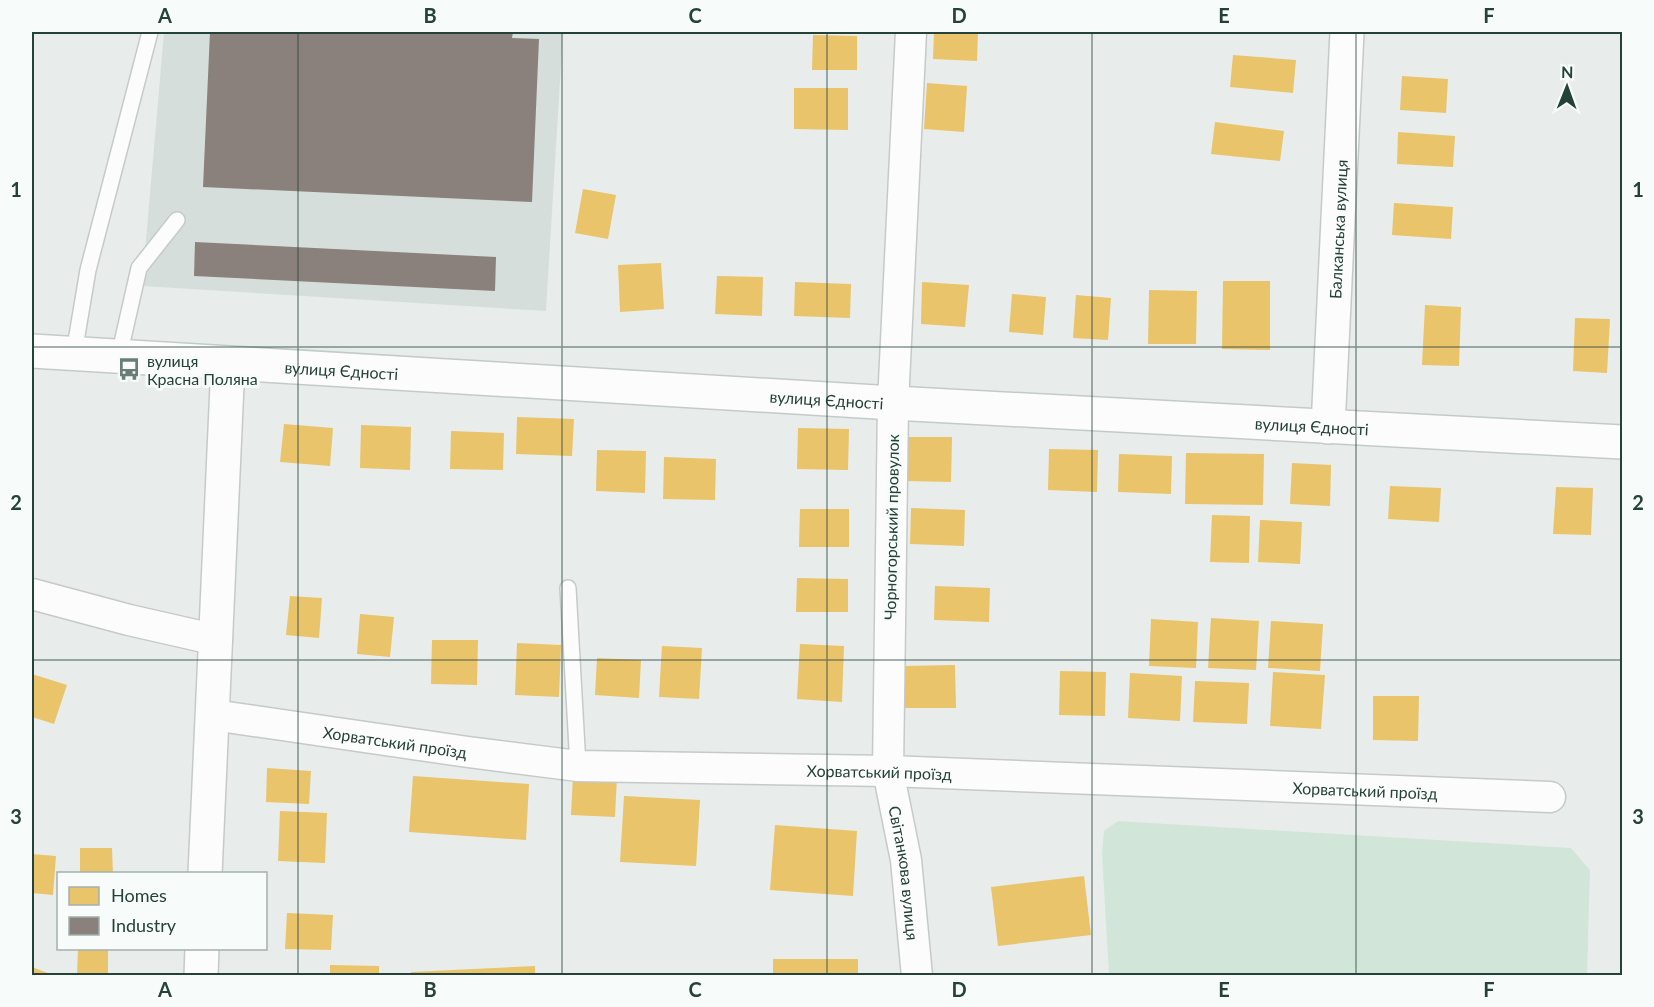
<svg xmlns="http://www.w3.org/2000/svg" width="1654" height="1007" viewBox="0 0 1654 1007" font-family="Lato,sans-serif">
  <style>
    .built { fill: #d6dedb }
    .green { fill: #d1e6d8 }
    .homes { fill: #e9c46a }
    .industry { fill: #8a817c }
    .lines { fill: none; stroke-linecap: round; stroke-linejoin: round }
    .service-casing { stroke: #c5cac8; stroke-width: 18 }
    .minor-casing { stroke: #c5cac8; stroke-width: 33 }
    .tertiary-casing { stroke: #c5cac8; stroke-width: 36 }
    .secondary-casing { stroke: #c3cbc8; stroke-width: 36 }
    .service { stroke: #fcfcfc; stroke-width: 15 }
    .minor { stroke: #fcfcfc; stroke-width: 30 }
    .tertiary { stroke: #fcfcfc; stroke-width: 33 }
    .secondary { stroke: #fcfcfc; stroke-width: 33 }
    .grid { fill: none; stroke: #24423a; stroke-width: 1.5; stroke-opacity: 0.55 }
    .labels { text-anchor: middle; dominant-baseline: central; stroke-width: 6; stroke-linejoin: round; paint-order: stroke }
    .street-label { font-size: 16px; fill: #24423a; stroke: #f7fbf9 }
    .poi-label { font-size: 16px; fill: #24423a; stroke: #f7fbf9; text-anchor: start }
    .neatline { fill: none; stroke: #24423a; stroke-width: 2 }
    .grid-label { font-size: 20px; text-anchor: middle; font-weight: bold; fill: #24423a }
  </style>
  <rect width="100%" height="100%" fill="#e8edeb"/>
  <path class="built" d="M 164,32 L 563,32 L 546,311 L 142,286 Z"/>
  <path class="green" d="M 1118,821 L 1571,848 L 1590,870 L 1587,975 L 1109,975 L 1102,854 L 1104,831 Z"/>
  <g class="homes">
    <path d="M 934,32 L 978,32 L 977,61 L 933,59 Z"/>
    <path d="M 813,35 L 857,36 L 857,70 L 812,70 Z"/>
    <path d="M 1233,55 L 1296,60 L 1293,93 L 1230,87 Z"/>
    <path d="M 1402,76 L 1448,79 L 1446,113 L 1400,110 Z"/>
    <path d="M 927,83 L 967,86 L 964,132 L 924,129 Z"/>
    <path d="M 794,88 L 848,88 L 848,130 L 794,129 Z"/>
    <path d="M 1215,122 L 1284,131 L 1280,161 L 1211,154 Z"/>
    <path d="M 1398,132 L 1455,136 L 1453,167 L 1397,164 Z"/>
    <path d="M 583,189 L 616,195 L 608,239 L 575,233 Z"/>
    <path d="M 1394,203 L 1453,207 L 1451,239 L 1392,235 Z"/>
    <path d="M 661,263 L 664,309 L 620,312 L 618,265 Z"/>
    <path d="M 717,276 L 763,277 L 762,316 L 715,314 Z"/>
    <path d="M 1223,281 L 1270,281 L 1270,350 L 1222,349 Z"/>
    <path d="M 795,282 L 851,284 L 850,318 L 794,316 Z"/>
    <path d="M 922,282 L 969,285 L 965,327 L 921,324 Z"/>
    <path d="M 1149,290 L 1197,291 L 1196,344 L 1148,344 Z"/>
    <path d="M 1012,294 L 1046,297 L 1043,335 L 1009,332 Z"/>
    <path d="M 1076,295 L 1111,298 L 1108,340 L 1073,338 Z"/>
    <path d="M 1425,305 L 1461,307 L 1459,366 L 1422,365 Z"/>
    <path d="M 1575,318 L 1610,319 L 1607,373 L 1573,371 Z"/>
    <path d="M 517,417 L 574,419 L 572,456 L 516,454 Z"/>
    <path d="M 284,424 L 333,428 L 330,466 L 280,462 Z"/>
    <path d="M 361,425 L 411,427 L 410,470 L 360,468 Z"/>
    <path d="M 798,428 L 849,429 L 848,470 L 797,469 Z"/>
    <path d="M 451,431 L 504,433 L 503,470 L 450,469 Z"/>
    <path d="M 906,437 L 952,437 L 951,482 L 906,481 Z"/>
    <path d="M 1049,449 L 1098,450 L 1097,492 L 1048,490 Z"/>
    <path d="M 597,450 L 646,451 L 645,493 L 596,491 Z"/>
    <path d="M 1186,453 L 1264,454 L 1263,505 L 1185,504 Z"/>
    <path d="M 1119,454 L 1172,456 L 1171,494 L 1118,492 Z"/>
    <path d="M 664,457 L 716,459 L 715,500 L 663,499 Z"/>
    <path d="M 1292,463 L 1331,465 L 1330,506 L 1290,504 Z"/>
    <path d="M 1390,486 L 1441,488 L 1439,522 L 1388,519 Z"/>
    <path d="M 1556,487 L 1593,488 L 1591,535 L 1553,534 Z"/>
    <path d="M 911,508 L 965,510 L 964,546 L 910,544 Z"/>
    <path d="M 800,509 L 849,509 L 849,547 L 799,547 Z"/>
    <path d="M 1212,515 L 1250,516 L 1249,563 L 1210,562 Z"/>
    <path d="M 1260,520 L 1302,522 L 1300,564 L 1258,562 Z"/>
    <path d="M 797,578 L 848,579 L 848,612 L 796,612 Z"/>
    <path d="M 935,586 L 990,588 L 989,622 L 934,620 Z"/>
    <path d="M 290,596 L 322,598 L 319,638 L 286,635 Z"/>
    <path d="M 360,614 L 394,617 L 390,657 L 357,654 Z"/>
    <path d="M 1211,618 L 1259,621 L 1256,670 L 1208,668 Z"/>
    <path d="M 1151,619 L 1198,622 L 1196,668 L 1149,666 Z"/>
    <path d="M 1271,621 L 1323,624 L 1320,671 L 1268,668 Z"/>
    <path d="M 432,640 L 478,640 L 477,685 L 431,684 Z"/>
    <path d="M 517,643 L 561,645 L 559,697 L 515,695 Z"/>
    <path d="M 800,644 L 844,646 L 842,702 L 797,699 Z"/>
    <path d="M 662,646 L 702,648 L 699,699 L 659,697 Z"/>
    <path d="M 597,658 L 641,660 L 639,698 L 595,695 Z"/>
    <path d="M 955,665 L 956,708 L 904,708 L 903,666 Z"/>
    <path d="M 1060,671 L 1106,672 L 1105,716 L 1059,715 Z"/>
    <path d="M 1273,672 L 1325,675 L 1321,729 L 1270,726 Z"/>
    <path d="M 1130,673 L 1182,676 L 1180,721 L 1128,718 Z"/>
    <path d="M 32,674 L 67,685 L 54,724 L 32,717 Z"/>
    <path d="M 1195,681 L 1249,683 L 1247,724 L 1193,722 Z"/>
    <path d="M 1373,696 L 1419,696 L 1418,741 L 1373,740 Z"/>
    <path d="M 267,768 L 311,771 L 309,804 L 266,802 Z"/>
    <path d="M 573,775 L 617,777 L 615,817 L 571,815 Z"/>
    <path d="M 413,776 L 529,784 L 526,840 L 409,832 Z"/>
    <path d="M 624,796 L 700,800 L 696,866 L 620,862 Z"/>
    <path d="M 280,811 L 327,813 L 325,863 L 278,861 Z"/>
    <path d="M 775,825 L 857,831 L 853,896 L 770,890 Z"/>
    <path d="M 80,848 L 112,848 L 113,874 L 80,874 Z"/>
    <path d="M 32,854 L 56,856 L 53,895 L 32,893 Z"/>
    <path d="M 1084,876 L 1091,935 L 998,946 L 991,887 Z"/>
    <path d="M 287,913 L 333,915 L 331,950 L 285,949 Z"/>
    <path d="M 78,948 L 108,948 L 108,976 L 77,976 Z"/>
    <rect x="773" y="959" width="85" height="17"/>
    <path d="M 330,965 L 379,966 L 379,976 L 330,976 Z"/>
    <path d="M 535,966 L 535,976 L 411,976 L 411,972 Z"/>
    <path d="M 32,967 L 53,975 L 53,976 L 32,976 Z"/>
  </g>
  <g class="industry">
    <path d="M 210,32 L 513,32 L 512,38 L 539,39 L 532,202 L 203,187 Z"/>
    <path d="M 195,242 L 496,257 L 495,291 L 194,276 Z"/>
  </g>
  <g class="lines">
    <g class="service-casing">
      <g id="service">
        <path d="M 74,353 L 88,270 L 150,32"/>
        <path d="M 119,356 L 139,268 L 177,220"/>
        <path d="M 568,588 L 578,766"/>
      </g>
    </g>
    <g class="minor-casing">
      <g id="minor">
        <path id="s1" d="M 911,32 L 893,403 L 888,771 L 906,860 L 917,976"/>
        <path d="M 32,594 L 129,620 L 217,640"/>
        <path id="s2" d="M 213,715 L 468,752 L 578,766 L 888,771 L 1550,797"/>
      </g>
    </g>
    <g class="tertiary-casing">
      <g id="tertiary">
        <path id="s3" d="M 1328,427 L 1347,32"/>
        <path d="M 205,874 L 228,363"/>
        <path d="M 201,976 L 202,948"/>
      </g>
    </g>
    <g class="secondary-casing">
      <g id="secondary">
        <path id="s4" d="M 32,351 L 893,403 L 1622,442"/>
      </g>
    </g>
    <use href="#service" class="service"/>
    <use href="#minor" class="minor"/>
    <use href="#tertiary" class="tertiary"/>
    <use href="#secondary" class="secondary"/>
  </g>
  <path class="grid" d="M 298,32 L 298,976M 562,32 L 562,976M 827,32 L 827,976M 1092,32 L 1092,976M 1356,32 L 1356,976M 32,347 L 1622,347M 32,660 L 1622,660"/>
  <defs>
    <g id="bus-bare" transform="scale(1.8)"><path d="M-5-6H5V4H4V6H2V4H-2V6H-4V4H-5ZM-3.5-4V0h7V-4ZM-3.5 1.2v1.5H-2V1.2ZM2 1.2v1.5H3.5V1.2Z" fill="#697e78" stroke="#f7fbf9" stroke-width="2.5" paint-order="stroke"/></g>
  </defs>
  <g fill-rule="evenodd">
    <use href="#bus-bare" x="129" y="369"/>
  </g>
  <g class="labels">
    <g class="street-label">
      <text stroke="none"><textPath href="#s3" startOffset="198">Балканська вулиця</textPath></text>
      <text stroke="none"><textPath href="#s4" startOffset="310">вулиця Єдності</textPath></text>
      <text stroke="none"><textPath href="#s4" startOffset="796">вулиця Єдності</textPath></text>
      <text stroke="none"><textPath href="#s4" startOffset="1282">вулиця Єдності</textPath></text>
      <text transform="translate(891 527) rotate(-89)">Чорногорський провулок</text>
      <text stroke="none"><textPath href="#s2" startOffset="184">Хорватський проїзд</textPath></text>
      <text stroke="none"><textPath href="#s2" startOffset="670">Хорватський проїзд</textPath></text>
      <text stroke="none"><textPath href="#s2" startOffset="1156">Хорватський проїзд</textPath></text>
      <text stroke="none"><textPath href="#s1" startOffset="843">Світанкова вулиця</textPath></text>
    </g>
    <g class="poi-label">
      <text x="147" y="360">вулиця<tspan x="147" dy="18">Красна Поляна</tspan></text>
    </g>
  </g>
  <rect width="1654" height="1007" fill="none" stroke="#f7fbf9" stroke-width="66"/>
  <rect x="57" y="872" width="210" height="78" fill="#f7fbf9" stroke="#a3b1ad" stroke-width="1.5"/>
  <rect x="69" y="887" width="30" height="18" fill="#e9c46a" stroke="#a3b1ad" stroke-width="1.5"/>
  <text x="111" y="902" font-size="18" fill="#24423a">Homes</text>
  <rect x="69" y="917" width="30" height="18" fill="#8a817c" stroke="#a3b1ad" stroke-width="1.5"/>
  <text x="111" y="932" font-size="18" fill="#24423a">Industry</text>
  <g transform="translate(1567 87) rotate(1)" stroke="#f7fbf9" stroke-width="4.5" paint-order="stroke">
  <path d="M0-4.5L10 22L0 15L-10 22Z" fill="#24423a"/>
  <text y="-9" font-size="16" font-weight="bold" text-anchor="middle" fill="#24423a">N</text>
  </g>
  <rect x="33" y="33" width="1588" height="941" class="neatline"/>
  <g class="grid-label">
    <text x="165" y="23">A</text>
    <text x="430" y="23">B</text>
    <text x="695" y="23">C</text>
    <text x="959" y="23">D</text>
    <text x="1224" y="23">E</text>
    <text x="1489" y="23">F</text>
    <text x="16" y="197">1</text>
    <text x="1638" y="197">1</text>
    <text x="16" y="510">2</text>
    <text x="1638" y="510">2</text>
    <text x="16" y="824">3</text>
    <text x="1638" y="824">3</text>
    <text x="165" y="997">A</text>
    <text x="430" y="997">B</text>
    <text x="695" y="997">C</text>
    <text x="959" y="997">D</text>
    <text x="1224" y="997">E</text>
    <text x="1489" y="997">F</text>
  </g>
</svg>
